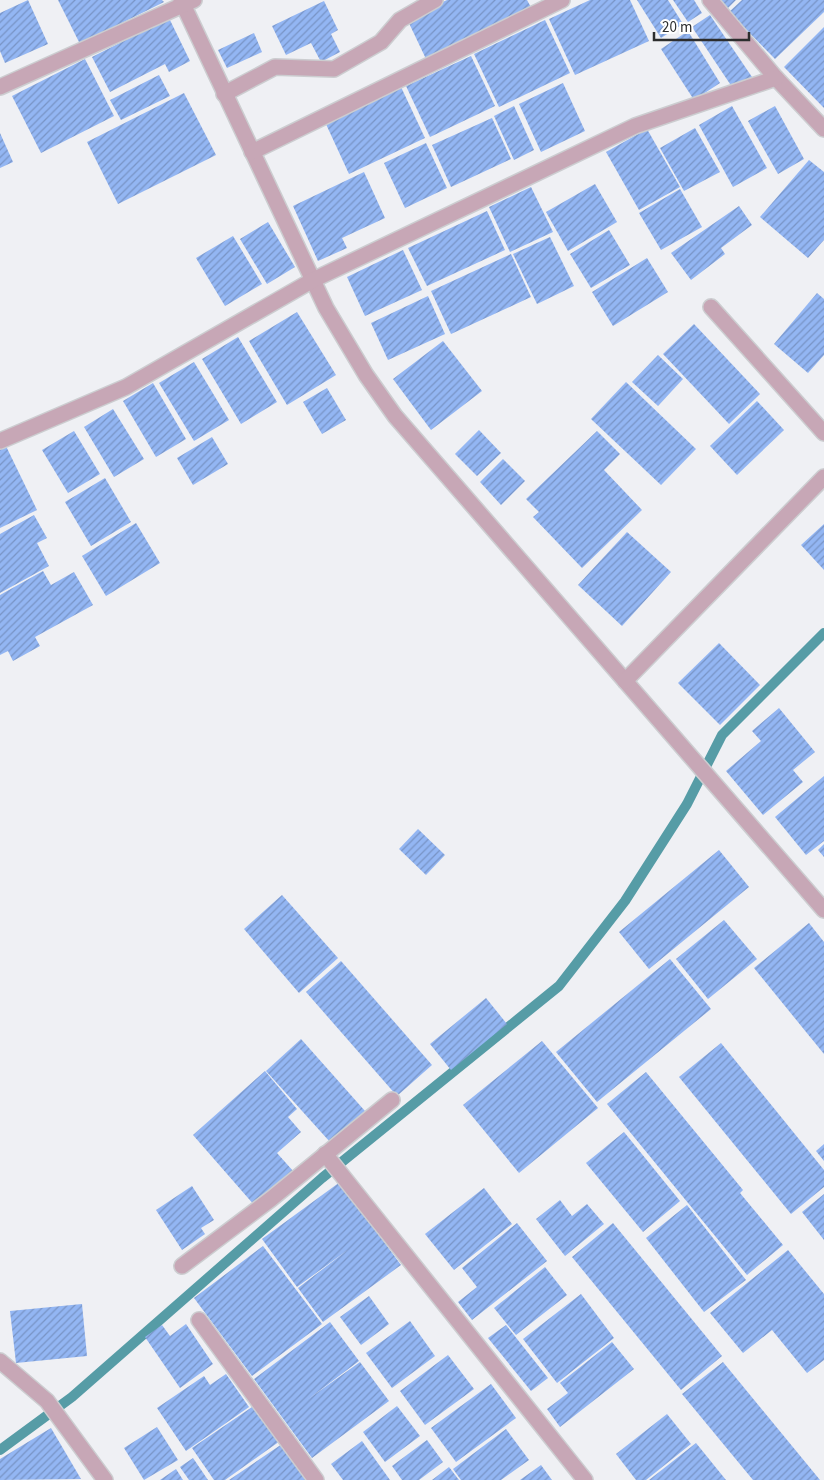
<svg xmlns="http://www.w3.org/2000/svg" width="824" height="1480" viewBox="0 0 824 1480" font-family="'Source Sans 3',sans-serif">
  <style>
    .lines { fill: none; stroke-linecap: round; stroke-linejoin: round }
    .stream { stroke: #569ca6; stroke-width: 10 }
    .building { fill: url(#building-hatch) }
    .minor-casing { stroke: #cccdd0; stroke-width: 18 }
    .minor { stroke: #c7a7b6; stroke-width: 15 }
  </style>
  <defs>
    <pattern id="building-hatch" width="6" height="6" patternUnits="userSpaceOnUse" patternTransform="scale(1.25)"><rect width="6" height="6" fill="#93b6f3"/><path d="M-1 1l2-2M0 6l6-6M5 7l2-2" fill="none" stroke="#7894c5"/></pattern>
  </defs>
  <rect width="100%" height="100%" fill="#eff0f4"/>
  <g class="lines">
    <path class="stream" d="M 0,1450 L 72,1397 L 322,1178 L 559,986 L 625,901 L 687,804 L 722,735 L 824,633"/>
  </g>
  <g class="building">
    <path d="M 28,0 L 48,44 L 5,63 L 0,51 L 0,13 Z"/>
    <path d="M 58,0 L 162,0 L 164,2 L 80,44 Z"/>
    <path d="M 447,0 L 527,0 L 533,11 L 427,61 L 407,19 Z"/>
    <path d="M 590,0 L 630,0 L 649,41 L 575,75 L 549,19 Z"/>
    <path d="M 637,0 L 668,0 L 683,24 L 661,38 Z"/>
    <path d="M 673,0 L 694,0 L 702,13 L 688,22 Z"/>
    <path d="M 718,0 L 736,0 L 727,9 Z"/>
    <path d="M 742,0 L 824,0 L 824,12 L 775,59 L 729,12 Z"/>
    <path d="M 324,1 L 338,30 L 331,34 L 340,52 L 321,62 L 311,43 L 286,55 L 272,26 Z"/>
    <path d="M 710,15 L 752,77 L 734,90 L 692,27 Z"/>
    <path d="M 169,18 L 190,61 L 169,72 L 165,64 L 110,92 L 92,57 Z"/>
    <path d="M 545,20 L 570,73 L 499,107 L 474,54 Z"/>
    <path d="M 824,27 L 824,108 L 784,67 Z"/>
    <path d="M 688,31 L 720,83 L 694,100 L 661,49 Z"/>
    <path d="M 254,33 L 262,52 L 227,68 L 218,50 Z"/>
    <path d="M 471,56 L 495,106 L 430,137 L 406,86 Z"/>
    <path d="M 85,59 L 114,116 L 41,153 L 12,96 Z"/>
    <path d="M 159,75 L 170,96 L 121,120 L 110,100 Z"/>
    <path d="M 563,83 L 585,131 L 541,152 L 519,104 Z"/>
    <path d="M 401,87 L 425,138 L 349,174 L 325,122 Z"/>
    <path d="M 184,93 L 216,155 L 118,204 L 87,142 Z"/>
    <path d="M 514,106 L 534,150 L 514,160 L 494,116 Z"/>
    <path d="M 732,106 L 767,168 L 733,187 L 699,125 Z"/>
    <path d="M 775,106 L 804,159 L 778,174 L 748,121 Z"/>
    <path d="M 492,118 L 511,159 L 451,187 L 432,145 Z"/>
    <path d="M 695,128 L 720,172 L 684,191 L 660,148 Z"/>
    <path d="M 647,129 L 680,187 L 639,210 L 606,152 Z"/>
    <path d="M 0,133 L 13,162 L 0,168 Z"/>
    <path d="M 426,143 L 447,188 L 405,208 L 384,163 Z"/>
    <path d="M 809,160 L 824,172 L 824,240 L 808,258 L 760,217 Z"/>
    <path d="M 364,172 L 385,218 L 342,238 L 347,248 L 318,261 L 293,206 Z"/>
    <path d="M 595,184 L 617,222 L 568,251 L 546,212 Z"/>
    <path d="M 531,187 L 553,232 L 510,252 L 489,207 Z"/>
    <path d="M 680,189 L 702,227 L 661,250 L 639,213 Z"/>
    <path d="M 739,206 L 752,225 L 721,248 L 725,254 L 691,280 L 671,253 Z"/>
    <path d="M 487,211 L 505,250 L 427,286 L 408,248 Z"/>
    <path d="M 268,222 L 295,267 L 267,284 L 240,239 Z"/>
    <path d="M 609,230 L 630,265 L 591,288 L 570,254 Z"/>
    <path d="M 233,236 L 262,284 L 225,306 L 196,258 Z"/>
    <path d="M 550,237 L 574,286 L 537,304 L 513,254 Z"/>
    <path d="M 403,250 L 422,290 L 365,316 L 347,277 Z"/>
    <path d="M 511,254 L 531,297 L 451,334 L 431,291 Z"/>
    <path d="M 647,258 L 668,292 L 613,326 L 592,292 Z"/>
    <path d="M 817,293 L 824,299 L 824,355 L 808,373 L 774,344 Z"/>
    <path d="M 428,296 L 445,334 L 388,360 L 371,323 Z"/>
    <path d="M 297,312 L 336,375 L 287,405 L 249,341 Z"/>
    <path d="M 694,324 L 760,394 L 729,424 L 663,354 Z"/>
    <path d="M 238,337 L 277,402 L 241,424 L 202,359 Z"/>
    <path d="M 443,341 L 482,391 L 431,430 L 393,379 Z"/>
    <path d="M 658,355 L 683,379 L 658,406 L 632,382 Z"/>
    <path d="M 194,362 L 229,420 L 194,441 L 159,383 Z"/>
    <path d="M 626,382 L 696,449 L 661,485 L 591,419 Z"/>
    <path d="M 153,383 L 186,439 L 156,457 L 123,401 Z"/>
    <path d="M 327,388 L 346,420 L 322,434 L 303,402 Z"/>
    <path d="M 757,401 L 784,430 L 737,475 L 710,446 Z"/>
    <path d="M 113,409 L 144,459 L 114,477 L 84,427 Z"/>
    <path d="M 479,430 L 501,453 L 477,476 L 455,454 Z"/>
    <path d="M 74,431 L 100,474 L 68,493 L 42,450 Z"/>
    <path d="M 597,431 L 620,454 L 604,470 L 642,510 L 582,568 L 533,517 L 539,512 L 526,499 Z"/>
    <path d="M 212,437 L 228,464 L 193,485 L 177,458 Z"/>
    <path d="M 4,442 L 37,510 L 0,528 L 0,444 Z"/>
    <path d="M 503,459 L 525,481 L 501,505 L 480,482 Z"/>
    <path d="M 105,478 L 131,522 L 91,546 L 65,502 Z"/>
    <path d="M 34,515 L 47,538 L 37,543 L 49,566 L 0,593 L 0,534 Z"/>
    <path d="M 136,523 L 160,563 L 106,596 L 82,556 Z"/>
    <path d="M 824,524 L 824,570 L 801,545 Z"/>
    <path d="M 627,532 L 671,572 L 622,626 L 578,585 Z"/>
    <path d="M 43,571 L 51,585 L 74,572 L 93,605 L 35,637 L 40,646 L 13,661 L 8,651 L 0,655 L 0,595 Z"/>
    <path d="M 719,643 L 760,685 L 720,725 L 678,683 Z"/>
    <path d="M 779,708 L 815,752 L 793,770 L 803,782 L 763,815 L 726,771 L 761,741 L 752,731 Z"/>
    <path d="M 824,776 L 824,841 L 806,855 L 775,817 Z"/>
    <path d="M 418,829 L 445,855 L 426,875 L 399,849 Z"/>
    <path d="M 824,844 L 824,857 L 818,850 Z"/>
    <path d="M 719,850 L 749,887 L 649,969 L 619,932 Z"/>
    <path d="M 282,895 L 338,958 L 299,993 L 244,929 Z"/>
    <path d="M 724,920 L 757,959 L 708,999 L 676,959 Z"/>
    <path d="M 809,923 L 824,942 L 824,1054 L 754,968 Z"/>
    <path d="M 670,959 L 711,1009 L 597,1102 L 556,1052 Z"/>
    <path d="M 341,961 L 432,1065 L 397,1096 L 306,992 Z"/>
    <path d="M 486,998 L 507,1024 L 451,1070 L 430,1044 Z"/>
    <path d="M 301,1039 L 365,1111 L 330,1142 L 266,1071 Z"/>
    <path d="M 542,1041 L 598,1108 L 519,1173 L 463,1105 Z"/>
    <path d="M 721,1043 L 824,1170 L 824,1187 L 791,1214 L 679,1077 Z"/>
    <path d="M 265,1071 L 297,1109 L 288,1117 L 301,1132 L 277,1153 L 294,1172 L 255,1206 L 193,1135 Z"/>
    <path d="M 646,1072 L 743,1190 L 740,1193 L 783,1245 L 747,1275 L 607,1104 Z"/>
    <path d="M 624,1132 L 680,1201 L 643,1232 L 586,1163 Z"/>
    <path d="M 824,1144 L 824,1161 L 816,1151 Z"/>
    <path d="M 340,1182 L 401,1265 L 323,1322 L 298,1288 L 349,1249 L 297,1287 L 262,1239 Z"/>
    <path d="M 192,1186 L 214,1220 L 201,1228 L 205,1234 L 182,1250 L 156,1210 Z"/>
    <path d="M 484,1188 L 512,1224 L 454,1270 L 425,1234 Z"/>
    <path d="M 824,1194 L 824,1240 L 802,1212 Z"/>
    <path d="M 560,1200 L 572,1216 L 587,1204 L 604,1224 L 565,1256 L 536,1219 Z"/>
    <path d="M 687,1205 L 746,1280 L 704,1312 L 646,1238 Z"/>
    <path d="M 517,1223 L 547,1261 L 472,1320 L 458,1302 L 477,1287 L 462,1268 Z"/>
    <path d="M 613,1223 L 722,1356 L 681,1390 L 572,1257 Z"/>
    <path d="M 263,1246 L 322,1324 L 252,1376 L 194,1298 Z"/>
    <path d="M 788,1250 L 824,1294 L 824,1360 L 807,1373 L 772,1330 L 743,1353 L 710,1313 Z"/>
    <path d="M 545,1267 L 567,1295 L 516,1335 L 494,1308 Z"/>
    <path d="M 581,1294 L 614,1338 L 557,1383 L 523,1339 Z"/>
    <path d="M 369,1296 L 389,1324 L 361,1345 L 340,1317 Z"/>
    <path d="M 82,1304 L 87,1356 L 16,1363 L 10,1311 Z"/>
    <path d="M 410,1321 L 435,1356 L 392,1388 L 366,1353 Z"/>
    <path d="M 330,1322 L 359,1361 L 307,1400 L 360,1362 L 389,1401 L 312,1458 L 254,1379 Z"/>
    <path d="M 186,1324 L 213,1364 L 180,1388 L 145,1337 L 162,1325 L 170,1336 Z"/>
    <path d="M 506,1325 L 548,1378 L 531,1391 L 488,1338 Z"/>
    <path d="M 612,1342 L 634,1369 L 560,1427 L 547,1409 L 568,1393 L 560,1383 Z"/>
    <path d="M 448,1355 L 474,1389 L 425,1425 L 400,1391 Z"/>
    <path d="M 723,1362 L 820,1480 L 753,1480 L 682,1394 Z"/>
    <path d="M 226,1374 L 249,1407 L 186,1451 L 157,1408 L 204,1376 L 210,1385 Z"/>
    <path d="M 491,1384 L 516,1418 L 456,1462 L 431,1428 Z"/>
    <path d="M 255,1405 L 280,1441 L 225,1480 L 214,1480 L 192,1448 Z"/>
    <path d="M 397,1406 L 420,1436 L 385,1462 L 363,1432 Z"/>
    <path d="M 667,1414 L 691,1444 L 646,1480 L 636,1480 L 616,1454 Z"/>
    <path d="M 157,1427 L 178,1460 L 144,1480 L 124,1448 Z"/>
    <path d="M 51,1428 L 81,1479 L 0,1480 L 0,1459 Z"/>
    <path d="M 506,1429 L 529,1460 L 501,1480 L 461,1480 L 453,1469 Z"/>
    <path d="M 427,1440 L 443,1462 L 419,1480 L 402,1480 L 392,1466 Z"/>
    <path d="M 362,1441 L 390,1480 L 343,1480 L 331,1464 Z"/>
    <path d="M 696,1443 L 726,1480 L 649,1480 Z"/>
    <path d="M 282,1444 L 307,1480 L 229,1480 Z"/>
    <path d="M 193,1458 L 208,1480 L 189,1480 L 180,1467 Z"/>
    <path d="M 541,1465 L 552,1480 L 520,1480 Z"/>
    <path d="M 449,1467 L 459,1480 L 432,1480 Z"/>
    <path d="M 176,1469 L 183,1480 L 160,1480 Z"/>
  </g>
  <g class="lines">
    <g class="minor-casing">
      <g id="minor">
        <path d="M 181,0 L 326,308 L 366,375 L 395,416 L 824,910"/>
        <path d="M 710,0 L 776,78 L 824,129"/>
        <path d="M 0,87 L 194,0"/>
        <path d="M 224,94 L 275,67 L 334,69 L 381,42 L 400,20 L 435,0"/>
        <path d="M 252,152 L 562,0"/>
        <path d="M 711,307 L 824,433"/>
        <path d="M 0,441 L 126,387 L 313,280 L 635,126 L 776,78"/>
        <path d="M 625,681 L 824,477"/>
        <path d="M 325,1154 L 585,1480"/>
        <path d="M 182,1266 L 271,1199 L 392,1100"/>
        <path d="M 199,1320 L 316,1480"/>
        <path d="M 0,1361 L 47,1401 L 105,1480"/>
      </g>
    </g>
    <use href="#minor" class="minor"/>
  </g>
  <path d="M654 32v8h95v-8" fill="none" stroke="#2c2d2e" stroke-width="2.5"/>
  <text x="662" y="32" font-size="15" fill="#2c2d2e" stroke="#ffffff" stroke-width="4" paint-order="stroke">20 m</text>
</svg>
